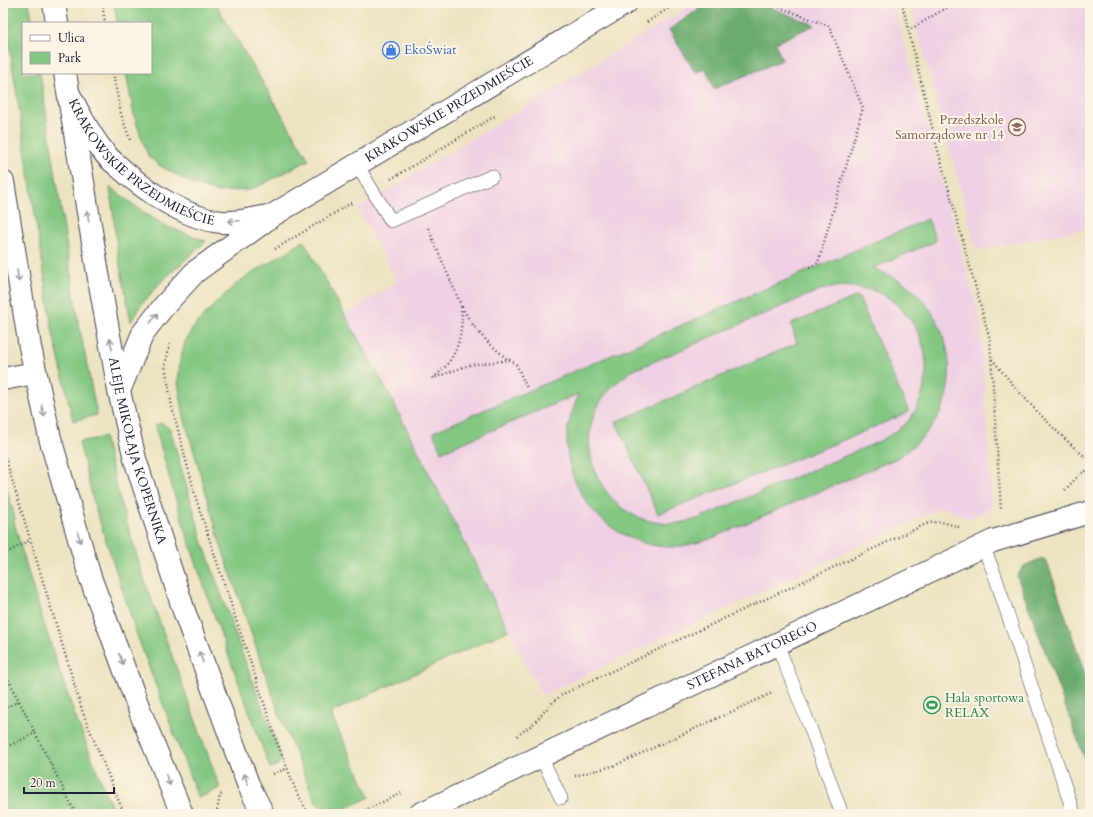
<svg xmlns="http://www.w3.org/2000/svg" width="1093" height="817" viewBox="0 0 1093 817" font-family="Cardo,serif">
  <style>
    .built { fill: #f0d0e4 }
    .green { fill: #83c882; stroke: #52755e; fill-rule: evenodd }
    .forest { fill: #6aac70; stroke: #466756 }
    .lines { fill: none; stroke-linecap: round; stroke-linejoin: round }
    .service-casing { stroke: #403f4f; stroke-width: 14 }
    .minor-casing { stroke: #403f4f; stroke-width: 24 }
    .secondary-casing { stroke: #403f4f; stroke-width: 24 }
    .path { stroke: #403f4f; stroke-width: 2.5; stroke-dasharray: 1 3; stroke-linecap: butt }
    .service { stroke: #fff; stroke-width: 13 }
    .minor { stroke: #fff; stroke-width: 22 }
    .secondary { stroke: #fff; stroke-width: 22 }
    .oneway { stroke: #9c9ca7 }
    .labels { text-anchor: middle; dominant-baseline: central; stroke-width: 4; stroke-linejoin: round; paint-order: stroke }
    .shop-label { font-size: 13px; fill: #366cbe; stroke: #fcf5e5; text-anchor: start }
    .street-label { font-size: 13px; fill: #22223b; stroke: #fcf5e5 }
    .education-label { font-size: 13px; fill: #785e54; stroke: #fcf5e5; text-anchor: end }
    .leisure-label { font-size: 13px; fill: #27864d; stroke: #fcf5e5; text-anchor: start }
  </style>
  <rect width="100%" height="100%" fill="#fcf5e5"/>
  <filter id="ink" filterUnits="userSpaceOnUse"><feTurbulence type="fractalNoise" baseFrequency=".025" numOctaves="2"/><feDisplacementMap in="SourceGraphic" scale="8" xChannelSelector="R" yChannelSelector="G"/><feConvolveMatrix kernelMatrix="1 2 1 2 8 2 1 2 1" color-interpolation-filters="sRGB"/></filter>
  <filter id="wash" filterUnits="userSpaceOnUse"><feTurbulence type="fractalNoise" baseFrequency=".012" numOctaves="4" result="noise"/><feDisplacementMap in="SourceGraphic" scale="16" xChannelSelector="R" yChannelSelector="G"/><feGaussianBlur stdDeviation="0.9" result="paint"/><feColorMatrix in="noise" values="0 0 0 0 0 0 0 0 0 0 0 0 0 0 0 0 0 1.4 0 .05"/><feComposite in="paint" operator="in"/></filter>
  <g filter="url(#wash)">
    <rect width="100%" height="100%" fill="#ede3c2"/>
    <g class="built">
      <path d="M 695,3 L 893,3 L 980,318 L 992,507 L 969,519 L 942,507 L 542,695 L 390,396 L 344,315 L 398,282 L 358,209 Z"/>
      <path d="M 910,3 L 1090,3 L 1090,228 L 977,250 Z"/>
    </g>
    <g class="green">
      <path d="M 3,3 L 29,3 L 33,23 L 23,23 L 23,73 L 40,73 L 78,320 L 97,415 L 73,421 L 52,328 Z"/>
      <path d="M 114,3 L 215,3 L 309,160 L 261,185 L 249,190 L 216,192 L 192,184 L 159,165 L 148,156 L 134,116 L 126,73 L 151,73 L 151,23 L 117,23 Z"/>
      <path d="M 110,187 L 149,216 L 168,227 L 206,241 L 161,282 L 140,306 L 131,322 L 118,255 Z"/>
      <path d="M 928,219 L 936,241 L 873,268 C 887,275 901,279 913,290 C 952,325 963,388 929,430 C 919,442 909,450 897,458 L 710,539 C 696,543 683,547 668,547 C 609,544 564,493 567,435 C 568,420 575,407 578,394 L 441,452 L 433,432 ZM 841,286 C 854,287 867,288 880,293 C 889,297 897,305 904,312 C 931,341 933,383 912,416 C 904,428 890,435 878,442 L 697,519 C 685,522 673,525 661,523 C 603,518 569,446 603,398 C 611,386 621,379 632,371 L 820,290 Z"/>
      <path d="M 304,241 L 390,396 L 509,630 L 330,713 L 370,797 C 353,805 334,817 316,803 L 281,719 L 221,546 L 184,417 L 178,382 L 180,361 L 185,342 L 193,328 L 207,312 L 238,282 Z"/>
      <path d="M 858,296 L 909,412 L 839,442 L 658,514 L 616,422 L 797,343 L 791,324 Z"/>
      <path d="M 162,423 L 170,429 L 203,543 L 242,653 L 282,759 L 278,765 L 270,768 C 228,654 185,542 155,425 Z"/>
      <path d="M 104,437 L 121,504 L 144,579 L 220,788 L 198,798 L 137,635 L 94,504 L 79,442 Z"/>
      <path d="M 3,476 L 15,518 L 14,522 C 31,586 52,650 74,713 C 87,747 101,780 114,814 L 3,814 Z"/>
    </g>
    <g class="forest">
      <path d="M 707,3 L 759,3 L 815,25 L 775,43 L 782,60 L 714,89 L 706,69 L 695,72 L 669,30 Z"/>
      <path d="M 1042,558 L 1047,561 L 1090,689 L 1090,773 L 1017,576 L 1024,566 Z"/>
    </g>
  </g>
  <g filter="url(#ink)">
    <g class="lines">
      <g class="service-casing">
        <g id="service">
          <path d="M 357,165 L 391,221 L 492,176"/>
          <path d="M 983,546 L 994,573 L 1074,814"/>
          <path d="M 777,644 L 810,727 L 842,814"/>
          <path d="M 541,757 L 561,798"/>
        </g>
      </g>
      <g class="minor-casing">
        <g id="minor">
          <path id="s1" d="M 70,96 C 80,115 89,134 103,151 C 107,157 113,162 118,166 C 144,190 186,219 222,222 C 237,223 253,219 268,216"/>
          <path d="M 3,379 L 35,373"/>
          <path id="s2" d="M 119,391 L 143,333 L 164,306 L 195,272 L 273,215 L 626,3"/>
          <path id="s3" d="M 420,814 L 993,541 L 1090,512"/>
        </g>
      </g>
      <g class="secondary-casing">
        <g id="secondary">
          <path d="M 54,3 L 57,23"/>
          <path id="s4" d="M 65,73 L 99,279 L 119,391 L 135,459 L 184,611 L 248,784 L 263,814"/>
          <path d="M 3,182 L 30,347 L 50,438 L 90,577 L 141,714 L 182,814"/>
        </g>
      </g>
      <g class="path">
        <path d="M 102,3 L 105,23"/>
        <path d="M 768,3 L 829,26 L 863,108 L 818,263 L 808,268"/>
        <path d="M 902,3 L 936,143 L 990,340 L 1001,510"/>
        <path d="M 647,22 L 677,3"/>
        <path d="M 908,31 L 954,3"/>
        <path d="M 113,73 L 121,114 L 130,140"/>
        <path d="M 391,179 L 495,116"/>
        <path d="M 428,228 L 461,305"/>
        <path d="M 275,249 L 353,202"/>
        <path d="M 170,344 L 165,365 L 172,407 L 197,502 L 277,742 L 296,791 L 306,809 L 315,814"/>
        <path d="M 992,359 C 1021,396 1054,431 1090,461"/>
        <path d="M 510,360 L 469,365 L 431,379 C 457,362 464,335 461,305 C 473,329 485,340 506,358 L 516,364 L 527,388"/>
        <path d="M 3,450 L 83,713 L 124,814"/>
        <path d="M 1065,490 L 1080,474 L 1090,469"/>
        <path d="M 3,555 L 30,540"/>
        <path d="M 3,669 L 76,814"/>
        <path d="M 3,709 L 19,701"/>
        <path d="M 517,736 L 533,724 L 554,701 L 563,694 L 926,524 C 940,520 946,523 959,527"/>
        <path d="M 3,749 L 35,733"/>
        <path d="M 273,774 L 288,768"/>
        <path d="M 575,776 L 616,765 L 772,693"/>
        <path d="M 218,814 L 217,812 L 220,795 L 224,793"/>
        <path d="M 357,814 L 402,793"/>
      </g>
      <use href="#service" class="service"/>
      <use href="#minor" class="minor"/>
      <use href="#secondary" class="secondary"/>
    </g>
    <defs><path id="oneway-shaft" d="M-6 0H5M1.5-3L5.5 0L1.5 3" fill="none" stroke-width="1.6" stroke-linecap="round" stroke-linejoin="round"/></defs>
    <g class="oneway">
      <use href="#oneway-shaft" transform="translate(88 216) rotate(-99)"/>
      <use href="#oneway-shaft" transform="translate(234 221) rotate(177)"/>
      <use href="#oneway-shaft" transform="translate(18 276) rotate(81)"/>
      <use href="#oneway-shaft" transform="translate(154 318) rotate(-53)"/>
      <use href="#oneway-shaft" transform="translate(111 344) rotate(-100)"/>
      <use href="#oneway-shaft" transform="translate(43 411) rotate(76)"/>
      <use href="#oneway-shaft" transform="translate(79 537) rotate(74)"/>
      <use href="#oneway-shaft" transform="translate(201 657) rotate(-110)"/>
      <use href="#oneway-shaft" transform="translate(121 659) rotate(70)"/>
      <use href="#oneway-shaft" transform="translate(246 779) rotate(-111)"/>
      <use href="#oneway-shaft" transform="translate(168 780) rotate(67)"/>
    </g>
  </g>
  <defs>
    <g id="shop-ring" transform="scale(0.9)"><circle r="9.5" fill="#fcf5e5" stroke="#3f7fe0" stroke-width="1.5"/><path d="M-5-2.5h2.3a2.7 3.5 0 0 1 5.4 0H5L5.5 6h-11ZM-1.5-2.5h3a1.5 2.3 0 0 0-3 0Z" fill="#3f7fe0"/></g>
    <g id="school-ring" transform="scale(0.9)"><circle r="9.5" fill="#fcf5e5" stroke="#8d6e63" stroke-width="1.5"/><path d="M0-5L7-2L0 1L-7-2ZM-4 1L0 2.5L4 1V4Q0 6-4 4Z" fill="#8d6e63"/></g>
    <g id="stadium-ring" transform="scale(0.9)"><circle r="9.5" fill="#fcf5e5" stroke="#2e9e5b" stroke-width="1.5"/><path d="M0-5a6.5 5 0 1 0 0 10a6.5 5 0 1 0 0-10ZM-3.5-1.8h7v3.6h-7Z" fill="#2e9e5b"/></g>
  </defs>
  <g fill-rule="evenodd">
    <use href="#shop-ring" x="391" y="50"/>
    <use href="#school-ring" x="1017" y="127"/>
    <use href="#stadium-ring" x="932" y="705"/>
  </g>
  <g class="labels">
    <g class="shop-label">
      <text x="404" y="50">EkoŚwiat</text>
    </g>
    <g class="street-label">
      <text stroke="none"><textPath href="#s2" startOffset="445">KRAKOWSKIE PRZEDMIEŚCIE</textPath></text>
      <text stroke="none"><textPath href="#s1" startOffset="101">KRAKOWSKIE PRZEDMIEŚCIE</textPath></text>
      <text stroke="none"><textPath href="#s4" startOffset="385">ALEJE MIKOŁAJA KOPERNIKA</textPath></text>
      <text stroke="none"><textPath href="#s3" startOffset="368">STEFANA BATOREGO</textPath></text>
    </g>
    <g class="education-label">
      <text x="1004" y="120">Przedszkole<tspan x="1004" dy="15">Samorządowe nr 14</tspan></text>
    </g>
    <g class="leisure-label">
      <text x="945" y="698">Hala sportowa<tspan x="945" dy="15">RELAX</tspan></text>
    </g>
  </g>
  <rect width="1093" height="817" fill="none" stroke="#fcf5e5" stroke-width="16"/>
  <rect x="22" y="22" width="130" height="52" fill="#fcf5e5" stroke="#a5a1a1"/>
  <rect x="30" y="35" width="20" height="6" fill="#ffffff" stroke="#a5a1a1"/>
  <text x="58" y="42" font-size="12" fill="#22223b">Ulica</text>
  <rect x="30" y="52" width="20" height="12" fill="#83c882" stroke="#a5a1a1"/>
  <text x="58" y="62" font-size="12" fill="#22223b">Park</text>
  <path d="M24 787v6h90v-6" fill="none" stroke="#22223b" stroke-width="2"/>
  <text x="30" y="787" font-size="12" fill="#22223b" stroke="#fcf5e5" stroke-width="3" paint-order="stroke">20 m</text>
</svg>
